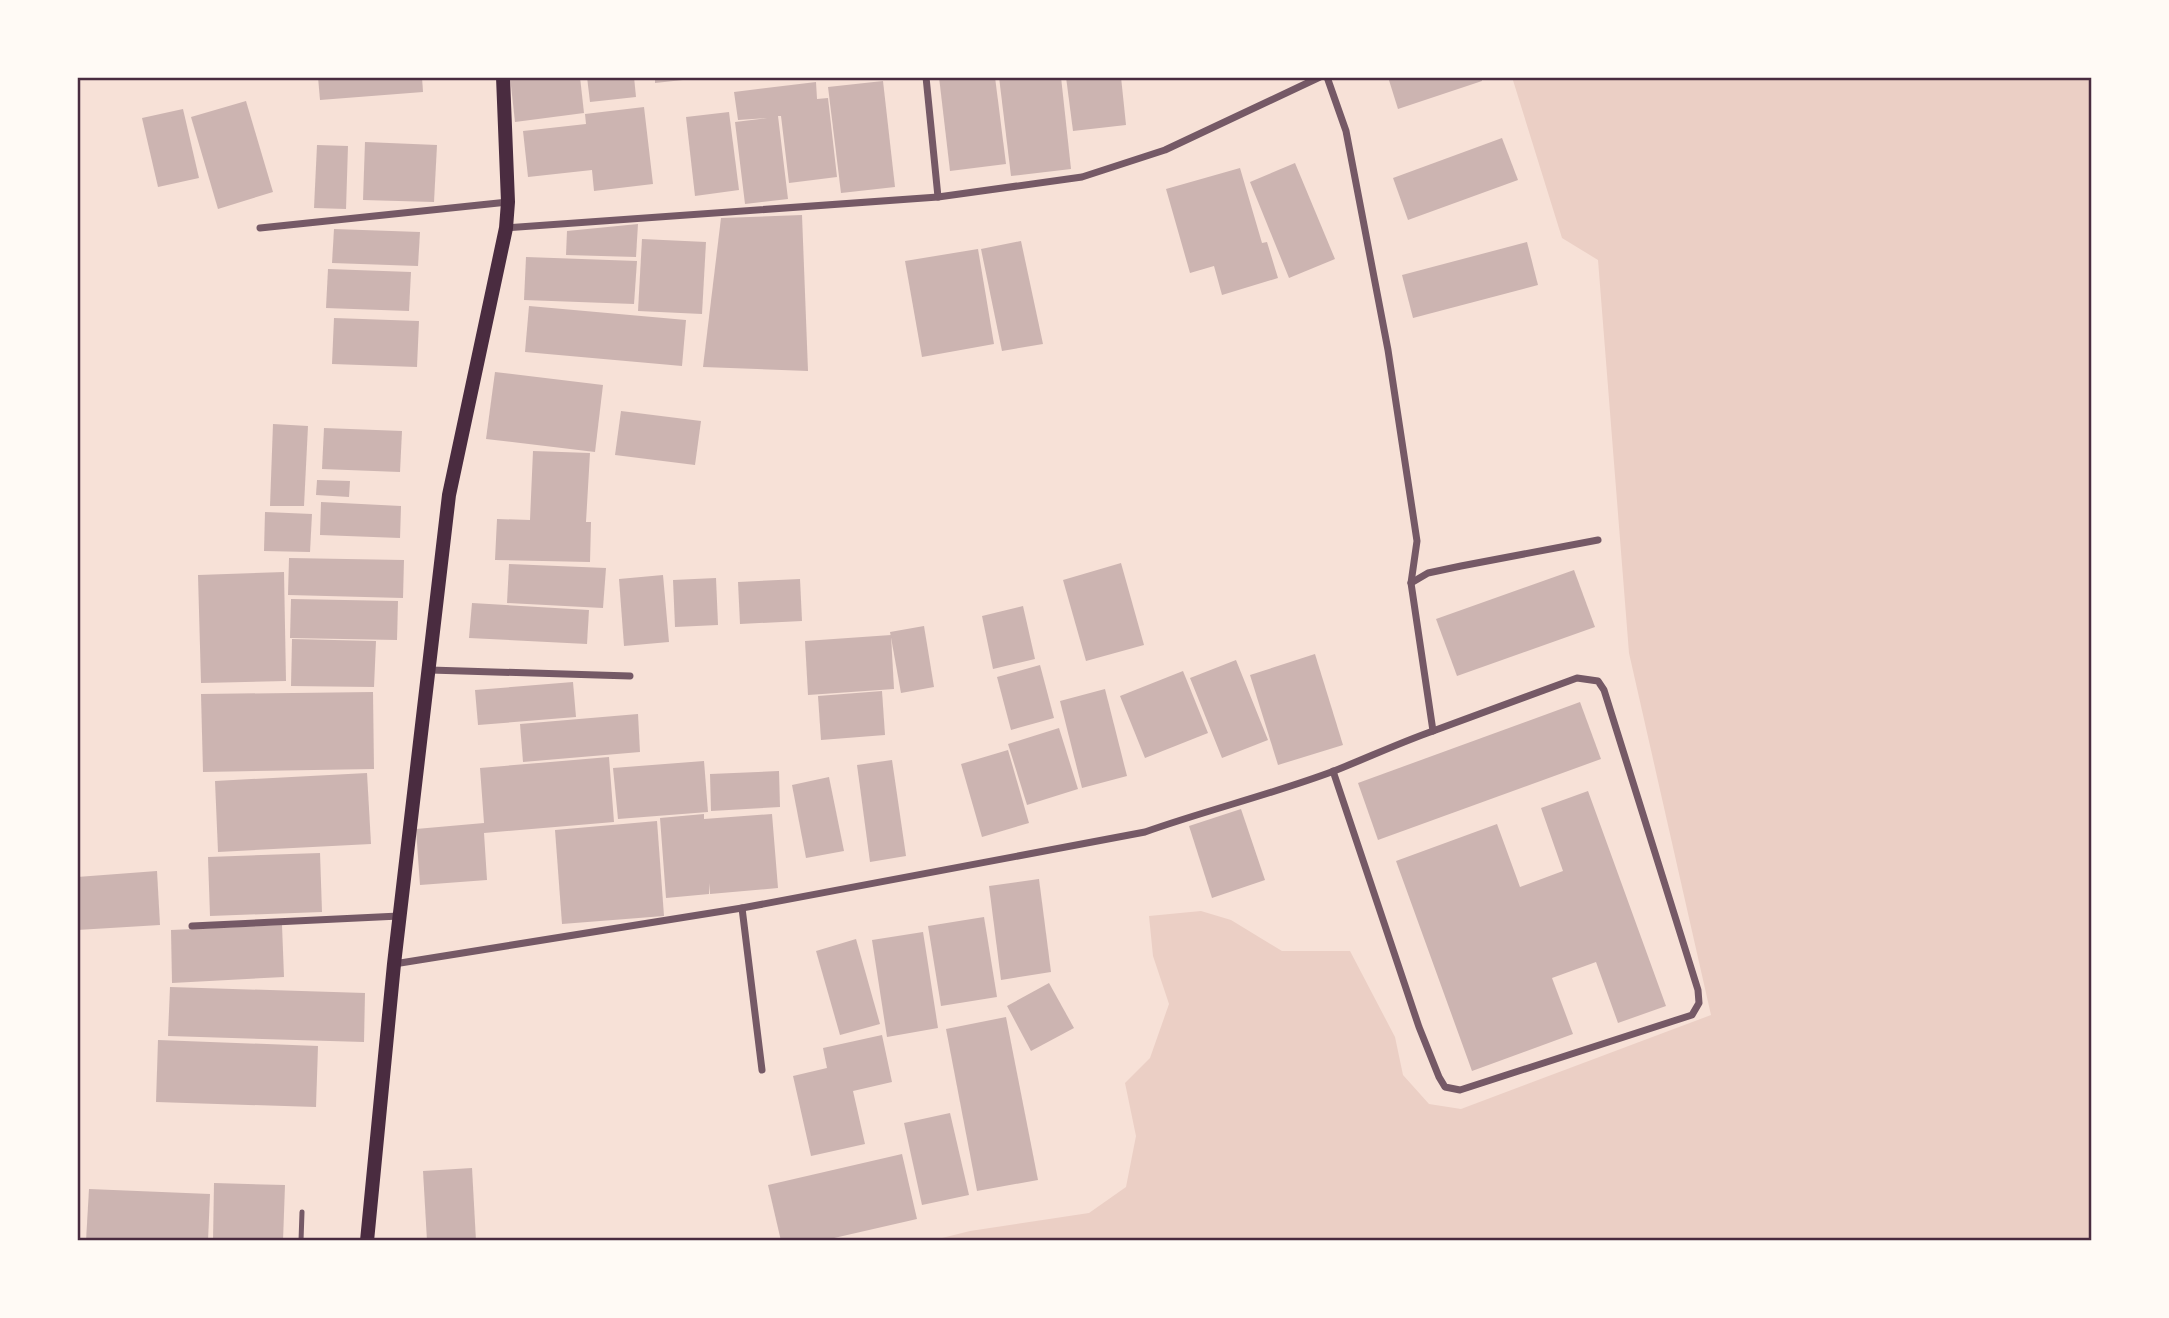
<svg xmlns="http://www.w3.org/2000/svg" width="2169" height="1318" viewBox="0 0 2169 1318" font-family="'DejaVu Sans',sans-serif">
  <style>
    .green { fill: #ebcfc5 }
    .building { fill: #ccb4b1 }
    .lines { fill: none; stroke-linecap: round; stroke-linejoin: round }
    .service { stroke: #755966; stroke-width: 5 }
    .minor { stroke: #755966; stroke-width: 7 }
    .secondary { stroke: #4a2c40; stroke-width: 14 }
    .neatline { fill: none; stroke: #4a2c40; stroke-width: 2.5 }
  </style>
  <rect width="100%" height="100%" fill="#f7e1d7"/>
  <path class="green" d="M 1512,77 L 2092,77 L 2092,1241 L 930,1241 L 970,1231 L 1089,1213 L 1126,1187 L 1136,1136 L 1125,1083 L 1150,1058 L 1169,1004 L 1153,956 L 1149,916 L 1201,911 L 1231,920 L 1282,951 L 1350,951 L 1395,1037 L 1403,1075 L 1429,1104 L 1461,1109 L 1711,1015 L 1629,653 L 1598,260 L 1562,238 Z"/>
  <g class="building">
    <path d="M 318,77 L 422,77 L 423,92 L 320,100 Z"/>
    <path d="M 510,77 L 580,77 L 584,113 L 515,122 Z"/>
    <path d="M 587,77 L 634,77 L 636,97 L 590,102 Z"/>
    <path d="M 655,77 L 692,77 L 692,79 L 655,83 Z"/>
    <path d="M 939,77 L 995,77 L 1006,164 L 950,171 Z"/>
    <path d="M 999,77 L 1061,77 L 1071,169 L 1011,176 Z"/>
    <path d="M 1066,77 L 1121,77 L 1126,125 L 1073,131 Z"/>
    <path d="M 1388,77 L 1481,77 L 1482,81 L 1398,109 Z"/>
    <path d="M 883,81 L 895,187 L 841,193 L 828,87 Z"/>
    <path d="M 816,82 L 817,99 L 828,98 L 837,177 L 789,183 L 781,116 L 778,116 L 788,199 L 745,204 L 735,122 L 767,118 L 738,120 L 734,92 Z"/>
    <path d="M 246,101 L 273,192 L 218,209 L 191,117 Z"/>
    <path d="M 644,107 L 653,184 L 594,191 L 592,170 L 528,177 L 523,131 L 586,124 L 585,114 Z"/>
    <path d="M 183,109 L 199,178 L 158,187 L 142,118 Z"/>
    <path d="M 729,112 L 739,190 L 695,196 L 686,117 Z"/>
    <path d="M 1502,138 L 1518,180 L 1408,220 L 1393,178 Z"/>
    <path d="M 365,142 L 437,145 L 434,202 L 363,200 Z"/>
    <path d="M 317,145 L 348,146 L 346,209 L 314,208 Z"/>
    <path d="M 1295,163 L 1335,259 L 1289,278 L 1250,182 Z"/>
    <path d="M 1240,168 L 1262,243 L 1267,242 L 1278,278 L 1222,295 L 1214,266 L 1190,273 L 1166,189 Z"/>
    <path d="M 802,215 L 808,371 L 703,367 L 721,218 Z"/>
    <path d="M 638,224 L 636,257 L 566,255 L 567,231 Z"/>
    <path d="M 334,229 L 420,232 L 418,266 L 332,263 Z"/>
    <path d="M 642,239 L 706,242 L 702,314 L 638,311 Z"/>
    <path d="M 1021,241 L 1043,344 L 1002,351 L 981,249 Z"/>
    <path d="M 1527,242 L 1538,285 L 1413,318 L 1402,275 Z"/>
    <path d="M 978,249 L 994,344 L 922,357 L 905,261 Z"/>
    <path d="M 526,257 L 637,261 L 634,304 L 524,300 Z"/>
    <path d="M 328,269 L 411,272 L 409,311 L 326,308 Z"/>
    <path d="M 529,306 L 686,320 L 682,366 L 525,352 Z"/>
    <path d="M 334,318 L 419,321 L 417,367 L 332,364 Z"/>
    <path d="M 495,372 L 603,385 L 595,452 L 486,439 Z"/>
    <path d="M 621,411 L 701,421 L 695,465 L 615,455 Z"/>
    <path d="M 273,424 L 308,426 L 304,506 L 270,506 Z"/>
    <path d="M 324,428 L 402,431 L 400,472 L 322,469 Z"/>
    <path d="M 533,451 L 590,453 L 586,522 L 591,522 L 590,562 L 495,560 L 497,519 L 530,520 Z"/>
    <path d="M 317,480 L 350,481 L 349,497 L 316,495 Z"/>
    <path d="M 321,502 L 401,506 L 400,538 L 320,535 Z"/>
    <path d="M 265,512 L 312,514 L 310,552 L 264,551 Z"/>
    <path d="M 289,558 L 404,560 L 403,598 L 288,595 Z"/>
    <path d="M 1121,563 L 1144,645 L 1086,661 L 1063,580 Z"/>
    <path d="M 509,564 L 606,568 L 603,608 L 507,603 Z"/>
    <path d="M 1574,570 L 1595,627 L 1457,676 L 1436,619 Z"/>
    <path d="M 284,572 L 286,681 L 201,683 L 198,575 Z"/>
    <path d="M 663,575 L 669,642 L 624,646 L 619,579 Z"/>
    <path d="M 716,578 L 718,625 L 675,627 L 673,580 Z"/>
    <path d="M 800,579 L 802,621 L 740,624 L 738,582 Z"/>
    <path d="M 291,599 L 398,601 L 397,640 L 290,638 Z"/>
    <path d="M 472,603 L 589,610 L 587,644 L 469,638 Z"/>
    <path d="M 1023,606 L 1035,659 L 993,669 L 982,616 Z"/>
    <path d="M 924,626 L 934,687 L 901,693 L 890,632 Z"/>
    <path d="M 891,635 L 894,689 L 808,695 L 805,641 Z"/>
    <path d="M 292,639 L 376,641 L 374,687 L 291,686 Z"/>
    <path d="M 1315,654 L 1343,745 L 1278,765 L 1250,675 Z"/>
    <path d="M 1236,660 L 1268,740 L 1222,758 L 1190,678 Z"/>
    <path d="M 1040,665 L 1054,718 L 1011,730 L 997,677 Z"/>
    <path d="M 1183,671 L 1208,733 L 1145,758 L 1120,696 Z"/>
    <path d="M 573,682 L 576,717 L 478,725 L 475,690 Z"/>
    <path d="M 1105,689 L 1127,776 L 1082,788 L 1060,701 Z"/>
    <path d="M 882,691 L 885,735 L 821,740 L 818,696 Z"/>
    <path d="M 373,692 L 374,769 L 203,772 L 201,694 Z"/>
    <path d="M 1580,702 L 1601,759 L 1378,840 L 1358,783 Z"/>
    <path d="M 638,714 L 640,752 L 523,762 L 520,724 Z"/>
    <path d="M 1059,728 L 1078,789 L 1027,805 L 1008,744 Z"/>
    <path d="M 1008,750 L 1029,823 L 982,837 L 961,764 Z"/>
    <path d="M 609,757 L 614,822 L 484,833 L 487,880 L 420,885 L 416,829 L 484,823 L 480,768 Z"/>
    <path d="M 892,760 L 906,856 L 870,862 L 857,765 Z"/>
    <path d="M 704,761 L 708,812 L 618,819 L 613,768 Z"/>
    <path d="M 779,771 L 780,807 L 711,811 L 710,774 Z"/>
    <path d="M 367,773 L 371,844 L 218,852 L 215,781 Z"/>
    <path d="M 829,777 L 844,851 L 806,858 L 792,785 Z"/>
    <path d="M 1588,791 L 1666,1006 L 1618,1023 L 1596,962 L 1552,978 L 1573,1034 L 1472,1071 L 1396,861 L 1497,824 L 1520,887 L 1563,871 L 1541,808 Z"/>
    <path d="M 1241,809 L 1265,880 L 1212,898 L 1189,826 Z"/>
    <path d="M 704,814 L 704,819 L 772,814 L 778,888 L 710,894 L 709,883 L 709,894 L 666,898 L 660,818 Z"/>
    <path d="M 657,821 L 664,916 L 562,924 L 555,830 Z"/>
    <path d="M 320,853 L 322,912 L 210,916 L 208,857 Z"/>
    <path d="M 157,871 L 160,925 L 77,930 L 77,877 Z"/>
    <path d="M 1039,879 L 1051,972 L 1001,980 L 989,886 Z"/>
    <path d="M 984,917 L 997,997 L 941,1006 L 928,926 Z"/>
    <path d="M 282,925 L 284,977 L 172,983 L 171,930 Z"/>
    <path d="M 923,932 L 938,1028 L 887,1037 L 872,940 Z"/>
    <path d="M 856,939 L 880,1024 L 840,1035 L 816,951 Z"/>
    <path d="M 1049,983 L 1074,1028 L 1031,1051 L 1007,1006 Z"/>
    <path d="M 170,987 L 365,993 L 364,1042 L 168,1036 Z"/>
    <path d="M 1006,1017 L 1038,1180 L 977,1191 L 946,1029 Z"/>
    <path d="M 882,1035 L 892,1082 L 853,1091 L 865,1144 L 811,1156 L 793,1076 L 827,1068 L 823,1048 Z"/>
    <path d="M 158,1040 L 318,1046 L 316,1107 L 156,1102 Z"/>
    <path d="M 950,1113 L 969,1195 L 922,1205 L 904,1123 Z"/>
    <path d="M 902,1154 L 917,1219 L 821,1241 L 781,1241 L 768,1185 Z"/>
    <path d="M 472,1168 L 476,1241 L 427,1241 L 423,1171 Z"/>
    <path d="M 214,1183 L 285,1185 L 283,1241 L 213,1241 Z"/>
    <path d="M 89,1189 L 210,1194 L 208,1241 L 86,1241 Z"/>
    <path d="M 77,1201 L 80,1201 L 79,1235 L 77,1235 Z"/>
  </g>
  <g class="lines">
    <path class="service" d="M 301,1241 L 302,1212"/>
    <g class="minor">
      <path d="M 926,77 L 938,197"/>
      <path d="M 260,228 L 508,202"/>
      <path d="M 506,228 L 938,197 L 1082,177 L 1165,150 L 1320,77"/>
      <path d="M 1411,583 L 1428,573 L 1461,566 L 1598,540"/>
      <path d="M 430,670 L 630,676"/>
      <path d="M 1333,771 L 1419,1027 L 1439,1077 L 1445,1087 L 1460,1090 L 1692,1015 L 1699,1003 L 1698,990 L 1604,690 L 1598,681 L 1577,678 L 1433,731"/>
      <path d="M 742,908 L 762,1070"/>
      <path d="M 192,926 L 399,916"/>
      <path d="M 394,964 L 742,908 L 1145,832 C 1207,810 1273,794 1334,771 C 1367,758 1399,743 1433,731 L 1411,583 L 1417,541 L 1388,350 L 1346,131 L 1327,77"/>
    </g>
    <path class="secondary" d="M 367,1241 L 394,964 L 449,495 L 506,228 L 508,202 L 503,77"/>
  </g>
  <rect width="2169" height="1318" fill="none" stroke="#fffaf5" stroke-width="158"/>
  <rect x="79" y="79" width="2011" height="1160" class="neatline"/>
</svg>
